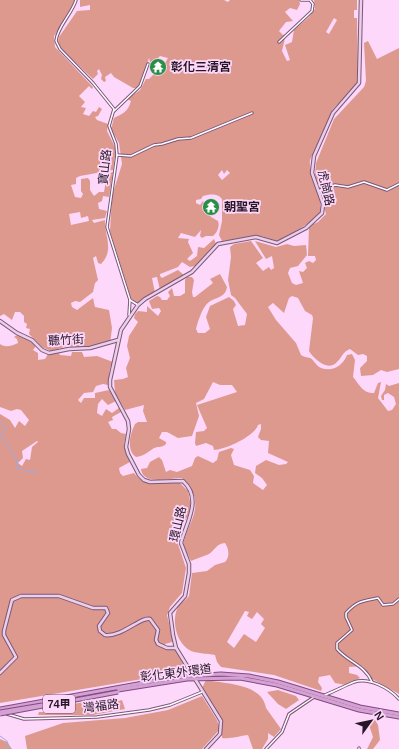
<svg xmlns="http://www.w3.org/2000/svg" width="399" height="749" viewBox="0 0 399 749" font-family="Arial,'Noto Sans TC',sans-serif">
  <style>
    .forest { fill: #de998f; fill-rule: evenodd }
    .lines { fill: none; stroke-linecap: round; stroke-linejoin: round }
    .stream { stroke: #97ace4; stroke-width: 1 }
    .street-casing { stroke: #7d557a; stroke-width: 3.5 }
    .secondary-casing { stroke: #7d557a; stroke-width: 4.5 }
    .primary-casing { stroke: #854883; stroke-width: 5 }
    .street { stroke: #fff; stroke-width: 1.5 }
    .secondary { stroke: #ead0e9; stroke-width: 2.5 }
    .primary { stroke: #d4a1d3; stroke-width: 3 }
    .primary-bridge-casing { stroke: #854883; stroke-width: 5; stroke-linecap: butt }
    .primary-bridge { stroke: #d4a1d3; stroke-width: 3 }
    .labels { text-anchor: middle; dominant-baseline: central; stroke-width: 3.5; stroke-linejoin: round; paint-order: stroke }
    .shield { fill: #fdd8fa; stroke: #675066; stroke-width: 1 }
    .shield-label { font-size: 11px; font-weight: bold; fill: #271626 }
    .poi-label { font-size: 12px; font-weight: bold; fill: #271626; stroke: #fdd8fa; text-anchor: start }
    .street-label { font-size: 12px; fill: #271626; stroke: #fdd8fa }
  </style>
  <rect width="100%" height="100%" fill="#fdd8fa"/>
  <g class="forest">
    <path d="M 0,0 L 75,0 L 71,12 L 54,36 L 55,47 L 93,87 L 92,89 L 89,86 L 79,96 L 85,102 L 81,107 L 86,108 L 83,114 L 89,116 L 93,111 L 96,112 L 99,107 L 102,109 L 98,116 L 95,117 L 97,120 L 108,124 L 107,131 L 116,149 L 113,170 L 80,176 L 76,178 L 76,184 L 71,185 L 75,197 L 81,198 L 83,194 L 81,191 L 81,179 L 88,178 L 90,181 L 90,190 L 94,196 L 99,192 L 104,192 L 107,174 L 113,172 L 109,197 L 103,196 L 102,201 L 98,203 L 99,209 L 107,211 L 105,218 L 92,220 L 94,223 L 105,220 C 104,235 115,250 101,264 L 98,263 L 96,256 L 93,258 L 98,280 L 95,283 L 93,292 L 80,302 L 75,301 L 71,303 L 72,307 L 77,310 L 93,298 L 95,307 L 109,310 L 112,328 L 110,344 L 91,350 L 89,347 L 82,348 L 67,346 L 51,351 L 42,347 L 29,334 L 30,329 L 26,328 L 27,324 L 24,322 L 24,316 L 20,312 L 15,312 L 12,320 L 4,314 L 0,316 ZM 80,212 L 81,218 L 88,216 L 89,221 L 71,225 L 69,214 Z"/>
    <path d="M 80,0 L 224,0 L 228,2 L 230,0 L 299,0 L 300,4 L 297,10 L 290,8 L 285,12 L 293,21 L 286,22 L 279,31 L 283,35 L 286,34 L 282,51 L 287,61 L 290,60 L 285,45 L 292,42 L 294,30 L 309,17 L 315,9 L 314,0 L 357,0 L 357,10 L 354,10 L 354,18 L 357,18 L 358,81 L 353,89 L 333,109 L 310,160 C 308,179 326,198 319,216 L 280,242 L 261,236 L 222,241 L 219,235 L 222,221 L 222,199 C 218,193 209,194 203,196 L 201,199 L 196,200 L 196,203 L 200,205 L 203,201 L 211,217 L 218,221 C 220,226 217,233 213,236 L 206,236 L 202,238 L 200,236 L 201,230 L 195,237 L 181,233 L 178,238 L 189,239 L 188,242 L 193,253 L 187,259 L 190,261 L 197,256 L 198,247 L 204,248 L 214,239 L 216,244 L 195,266 L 190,267 L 182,262 L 178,267 L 160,274 L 160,276 L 162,278 L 178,270 L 184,275 L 160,290 L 157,277 L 152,278 L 155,293 L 140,303 L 135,302 L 131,298 L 110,231 L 112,196 L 122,164 L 119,143 L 111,129 L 114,118 C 122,114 128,112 131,101 L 127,99 L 140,90 L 146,79 L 149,79 L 155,73 L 163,74 L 165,63 L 168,58 L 160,56 L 153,63 L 150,62 L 149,58 L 141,83 L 136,88 L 133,88 L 114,77 L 111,73 L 105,77 L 106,81 L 104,82 L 101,79 L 102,75 L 99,69 L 97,71 L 98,74 L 93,79 L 60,48 L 58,41 L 59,37 L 77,11 L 90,10 L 90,5 L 80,7 ZM 334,18 L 337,20 L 329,34 L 326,32 ZM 222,170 L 224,174 L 227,170 L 230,173 L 222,180 L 218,175 Z"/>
    <path d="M 368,41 L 377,59 L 399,48 L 399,369 L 387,372 L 381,370 L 373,375 L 361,376 L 360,368 L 367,361 L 367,356 L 363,354 L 358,355 L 350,349 C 342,352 342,358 336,363 C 327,371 314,359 309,351 L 313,318 L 312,315 L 305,311 L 298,298 L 292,296 L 289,298 L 284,313 L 273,303 L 268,307 L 276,320 L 296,343 L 301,355 C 304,357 307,357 310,358 C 314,360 315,364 319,367 C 331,373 343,366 347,355 L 352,354 L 355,360 L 353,377 C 360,385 362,393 374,393 L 378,383 L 381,382 L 378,398 L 388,411 L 392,410 L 396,404 L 394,397 L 388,393 L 384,395 L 384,400 L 382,400 L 381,396 L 385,390 L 386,384 L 389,386 L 399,383 L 399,694 L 372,679 L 362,666 L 349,667 L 349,673 L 357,675 L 360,678 L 346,685 L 335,683 L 330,675 L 319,677 L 318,682 L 322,688 L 321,691 L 274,675 L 221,667 L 217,662 L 215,655 C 207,653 199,654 191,651 C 176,644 171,620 178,607 C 181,602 186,600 189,596 L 192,573 L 207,571 L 215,565 L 225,562 C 230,557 229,549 225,543 C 216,544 215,550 209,554 C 204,556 196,559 191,561 L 183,546 C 186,525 202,513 192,490 C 189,484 187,481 182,478 C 170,478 143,486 141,469 L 147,468 L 150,462 L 159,457 L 162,460 L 166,472 L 170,470 L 177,472 L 192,466 L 195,458 L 198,456 L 213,463 L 217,460 L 219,452 L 231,448 L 234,449 L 231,455 L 234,465 L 250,470 L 254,476 L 253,483 L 263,490 L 267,485 L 262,478 L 255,473 L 256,466 L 266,460 L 279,465 L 286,464 L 288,462 L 268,453 L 269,441 L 261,440 L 258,437 L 261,429 L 261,424 L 258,425 C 255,436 225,450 214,450 L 213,446 L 206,443 L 196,446 L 195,443 L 196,432 L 204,431 L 207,428 L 197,405 L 237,392 L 232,385 L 220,385 L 213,382 L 204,399 L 196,403 L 199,416 L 192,436 L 178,438 L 167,432 L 162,432 L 159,438 L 166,442 L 166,444 C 162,448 159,446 154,448 C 148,452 144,456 136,457 C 126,450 130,434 135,424 L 138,422 L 147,422 L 143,411 L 144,405 L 125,410 L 115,393 L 114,380 L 123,379 L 128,377 L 126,368 L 130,358 L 127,346 L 129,336 L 138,322 L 134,318 L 135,314 L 138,311 L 147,312 L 147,306 L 158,316 L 161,311 L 159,308 L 152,309 L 149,301 L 157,296 L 160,297 L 162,300 L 167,300 L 170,296 L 168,292 L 172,288 L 174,296 L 180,296 L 185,293 L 185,280 L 187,277 L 192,277 L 194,280 L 192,292 L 193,297 L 195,297 L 213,283 L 210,279 L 220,274 L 227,287 C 225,300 213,296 206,305 C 202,309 197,324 196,329 L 198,333 L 205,333 L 210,329 L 206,317 L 210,306 L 229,297 L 234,301 L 236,305 L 233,309 L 238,326 L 245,325 L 247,314 L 235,298 L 231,295 L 228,280 L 231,257 L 230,247 L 234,244 L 251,241 L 263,258 L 256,263 L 263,271 L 269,267 L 271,270 L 274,268 L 272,256 L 266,259 L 255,241 L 276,247 L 287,244 L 294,246 L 306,245 L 307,255 L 298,266 L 290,268 L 288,273 L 292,283 L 296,285 L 303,283 L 299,271 L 303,272 L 307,268 L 305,263 L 309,261 L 313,263 L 316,260 L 315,256 L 308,256 L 309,226 L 318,222 L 326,214 L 315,175 L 316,163 L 334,119 L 364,87 L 366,81 L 364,43 ZM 245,611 L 249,612 L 247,616 L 252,619 L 257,612 L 264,619 L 261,624 L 265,628 L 256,642 L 244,634 L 234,648 L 227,642 Z"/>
    <path d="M 19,334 L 27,338 L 36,346 L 33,350 L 38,353 L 38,360 L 45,359 L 48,354 L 59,353 L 60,355 L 71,356 L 72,352 L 82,352 L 84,357 L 97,356 L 113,362 L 110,368 L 108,385 L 103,384 L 96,386 L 93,392 L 84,393 L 78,400 L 81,403 L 84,398 L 95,398 L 95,393 L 109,390 L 116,401 L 108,405 L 102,399 L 98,404 L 97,413 L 102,416 L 106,409 L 112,413 L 119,408 L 121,412 L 112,417 L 113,420 L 108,422 L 112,429 L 116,429 L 121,433 L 126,434 L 124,445 L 130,462 L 119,468 L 120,473 L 123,476 L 134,473 C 147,489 162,482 179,482 L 188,491 L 191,506 L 188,516 L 178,532 L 178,544 L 186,568 L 182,593 L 170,607 L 167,615 L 173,640 L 172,642 L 165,644 L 166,647 L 175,649 L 185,667 L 184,672 L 0,703 L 0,414 L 10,420 L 15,428 L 19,421 L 25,426 L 29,420 L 21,410 L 17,409 L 11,411 L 0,407 L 0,344 C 5,348 12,346 18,343 L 17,339 L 14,337 ZM 37,441 L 38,442 L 32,447 L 30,460 L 26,459 L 22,466 L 18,463 L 23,458 L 22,451 Z"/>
    <path d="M 206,680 C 225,684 262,683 266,708 L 281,729 L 274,737 L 268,733 L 268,739 L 262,749 L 253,749 L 248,735 C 239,736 232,739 222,738 L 222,722 L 202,688 Z"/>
    <path d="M 278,690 L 296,696 L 299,700 L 286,709 L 278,704 L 267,692 Z"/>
    <path d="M 202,696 L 217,720 L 220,729 L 202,749 L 27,749 L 25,736 L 63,723 L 125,718 L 168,710 Z"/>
    <path d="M 114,697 L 119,701 L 122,700 L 125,709 L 93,715 L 38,715 L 39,712 L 45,712 L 49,708 Z"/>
    <path d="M 367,719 L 375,720 L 378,725 L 380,740 L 373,749 L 367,749 L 373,737 Z"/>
    <path d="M 0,739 L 7,742 L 12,749 L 0,749 Z"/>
  </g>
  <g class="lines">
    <g class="stream">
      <path d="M 0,422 L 6,428 L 1,435 L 17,460 L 17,468 L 31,472 L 37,471"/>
      <path d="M 0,736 L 7,741 L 10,749"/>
    </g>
    <g class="street-casing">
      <g id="street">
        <path d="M 76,0 C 72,14 57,27 56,41 L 60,49 L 93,83 L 114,109 L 109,126 L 116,144 L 117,155 L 107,227 L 130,300 L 129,315"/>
        <path d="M 301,0 L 309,0"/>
        <path d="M 279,42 L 312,11 L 313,4 L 310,0"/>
        <path d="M 114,111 L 140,86 L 148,64"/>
        <path d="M 117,155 L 131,156 L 154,145 L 162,144 L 178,139 L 191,138 L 252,113"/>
        <path d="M 318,191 L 335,185 L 348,187 L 364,182 L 387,190 L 399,184"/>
        <path d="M 130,300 L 138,305"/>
        <path d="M 372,682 C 365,665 348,662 337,649 L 337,643 L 352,630 L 346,617 L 346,613 C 357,601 362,601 378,598 L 383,605 L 393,604 L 399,599"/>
        <path d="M 325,695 C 335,691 344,686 354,682 C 369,677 389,688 399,699"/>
        <path d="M 7,714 L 24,719 L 97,717 L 149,710 L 170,705 L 202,692"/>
        <path d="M 266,749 L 282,732 L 289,714 L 314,697"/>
        <path d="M 359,749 L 359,748"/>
      </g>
    </g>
    <g class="secondary-casing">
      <g id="secondary">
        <path d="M 0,321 L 17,333 L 32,340 L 42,350 L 49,353 L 69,349 L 90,348 L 118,340"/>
        <path d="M 0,673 L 16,657 L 4,635 L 4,631 L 12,600 L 21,596 L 59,596 L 93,608 L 106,608 L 108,613 L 99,626 L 100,631 L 105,635 C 123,637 141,616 150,619 L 158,630 L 156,640 L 158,644 L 167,648 L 176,648"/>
        <path d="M 206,749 L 220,734 L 221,721 L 176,648 L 173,635 L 170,613 L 185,596 L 189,573 L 189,564 L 181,543 C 186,523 203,499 183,481 L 150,482 L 144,480 L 139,475 L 128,454 L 126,447 L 129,429 L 128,421 L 110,387 L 110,380 L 121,330 L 138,305 L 145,299 L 192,272 L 218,244 L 256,237 L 277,243 L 306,228 L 322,213 L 323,204 L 312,173 L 314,156 L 333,113 L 359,83 L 361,0"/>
      </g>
    </g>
    <g class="primary-casing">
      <g id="primary">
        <path d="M 118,690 L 187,679 L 240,678 L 277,685 L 359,710 L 399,717"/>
        <path d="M 0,709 L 176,677 L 221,674 L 249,676 L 278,682 L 360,707 L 399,714"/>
      </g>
    </g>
    <use href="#street" class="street"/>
    <use href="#secondary" class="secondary"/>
    <use href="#primary" class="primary"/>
    <g class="primary-bridge-casing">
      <g id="primary-bridge">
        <path d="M 0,712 L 42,705"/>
        <path d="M 0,714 L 118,692"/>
      </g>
    </g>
    <use href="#primary-bridge" class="primary-bridge"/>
  </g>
  <defs>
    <g id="temple-disc" transform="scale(0.9)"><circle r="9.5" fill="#288f46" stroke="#fdd8fa"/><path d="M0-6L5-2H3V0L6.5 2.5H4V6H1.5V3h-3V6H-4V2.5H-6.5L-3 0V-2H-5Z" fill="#fff"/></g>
  </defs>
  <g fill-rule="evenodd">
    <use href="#temple-disc" x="158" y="67"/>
    <use href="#temple-disc" x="211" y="207"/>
  </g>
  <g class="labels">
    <rect class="shield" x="43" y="695" width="32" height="18" rx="3"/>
    <g class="shield-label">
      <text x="59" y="704">74甲</text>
    </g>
    <g class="poi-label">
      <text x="171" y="67">彰化三清宮</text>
      <text x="224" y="207">朝聖宮</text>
    </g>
    <g class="street-label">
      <text transform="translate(105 167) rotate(-84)">寶山路</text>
      <text transform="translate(326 188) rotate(77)">虎崗路</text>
      <text transform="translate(66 340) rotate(-3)">聽竹街</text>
      <text transform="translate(178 524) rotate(-77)">環山路</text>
      <text transform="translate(176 673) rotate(-7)">彰化東外環道</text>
      <text transform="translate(101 706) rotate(-7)">灣福路</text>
    </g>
  </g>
  <g transform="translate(371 721) rotate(57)" stroke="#fdd8fa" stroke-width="3" paint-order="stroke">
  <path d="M0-3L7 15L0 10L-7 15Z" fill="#271626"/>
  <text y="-6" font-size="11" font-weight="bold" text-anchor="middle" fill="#271626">N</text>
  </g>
</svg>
